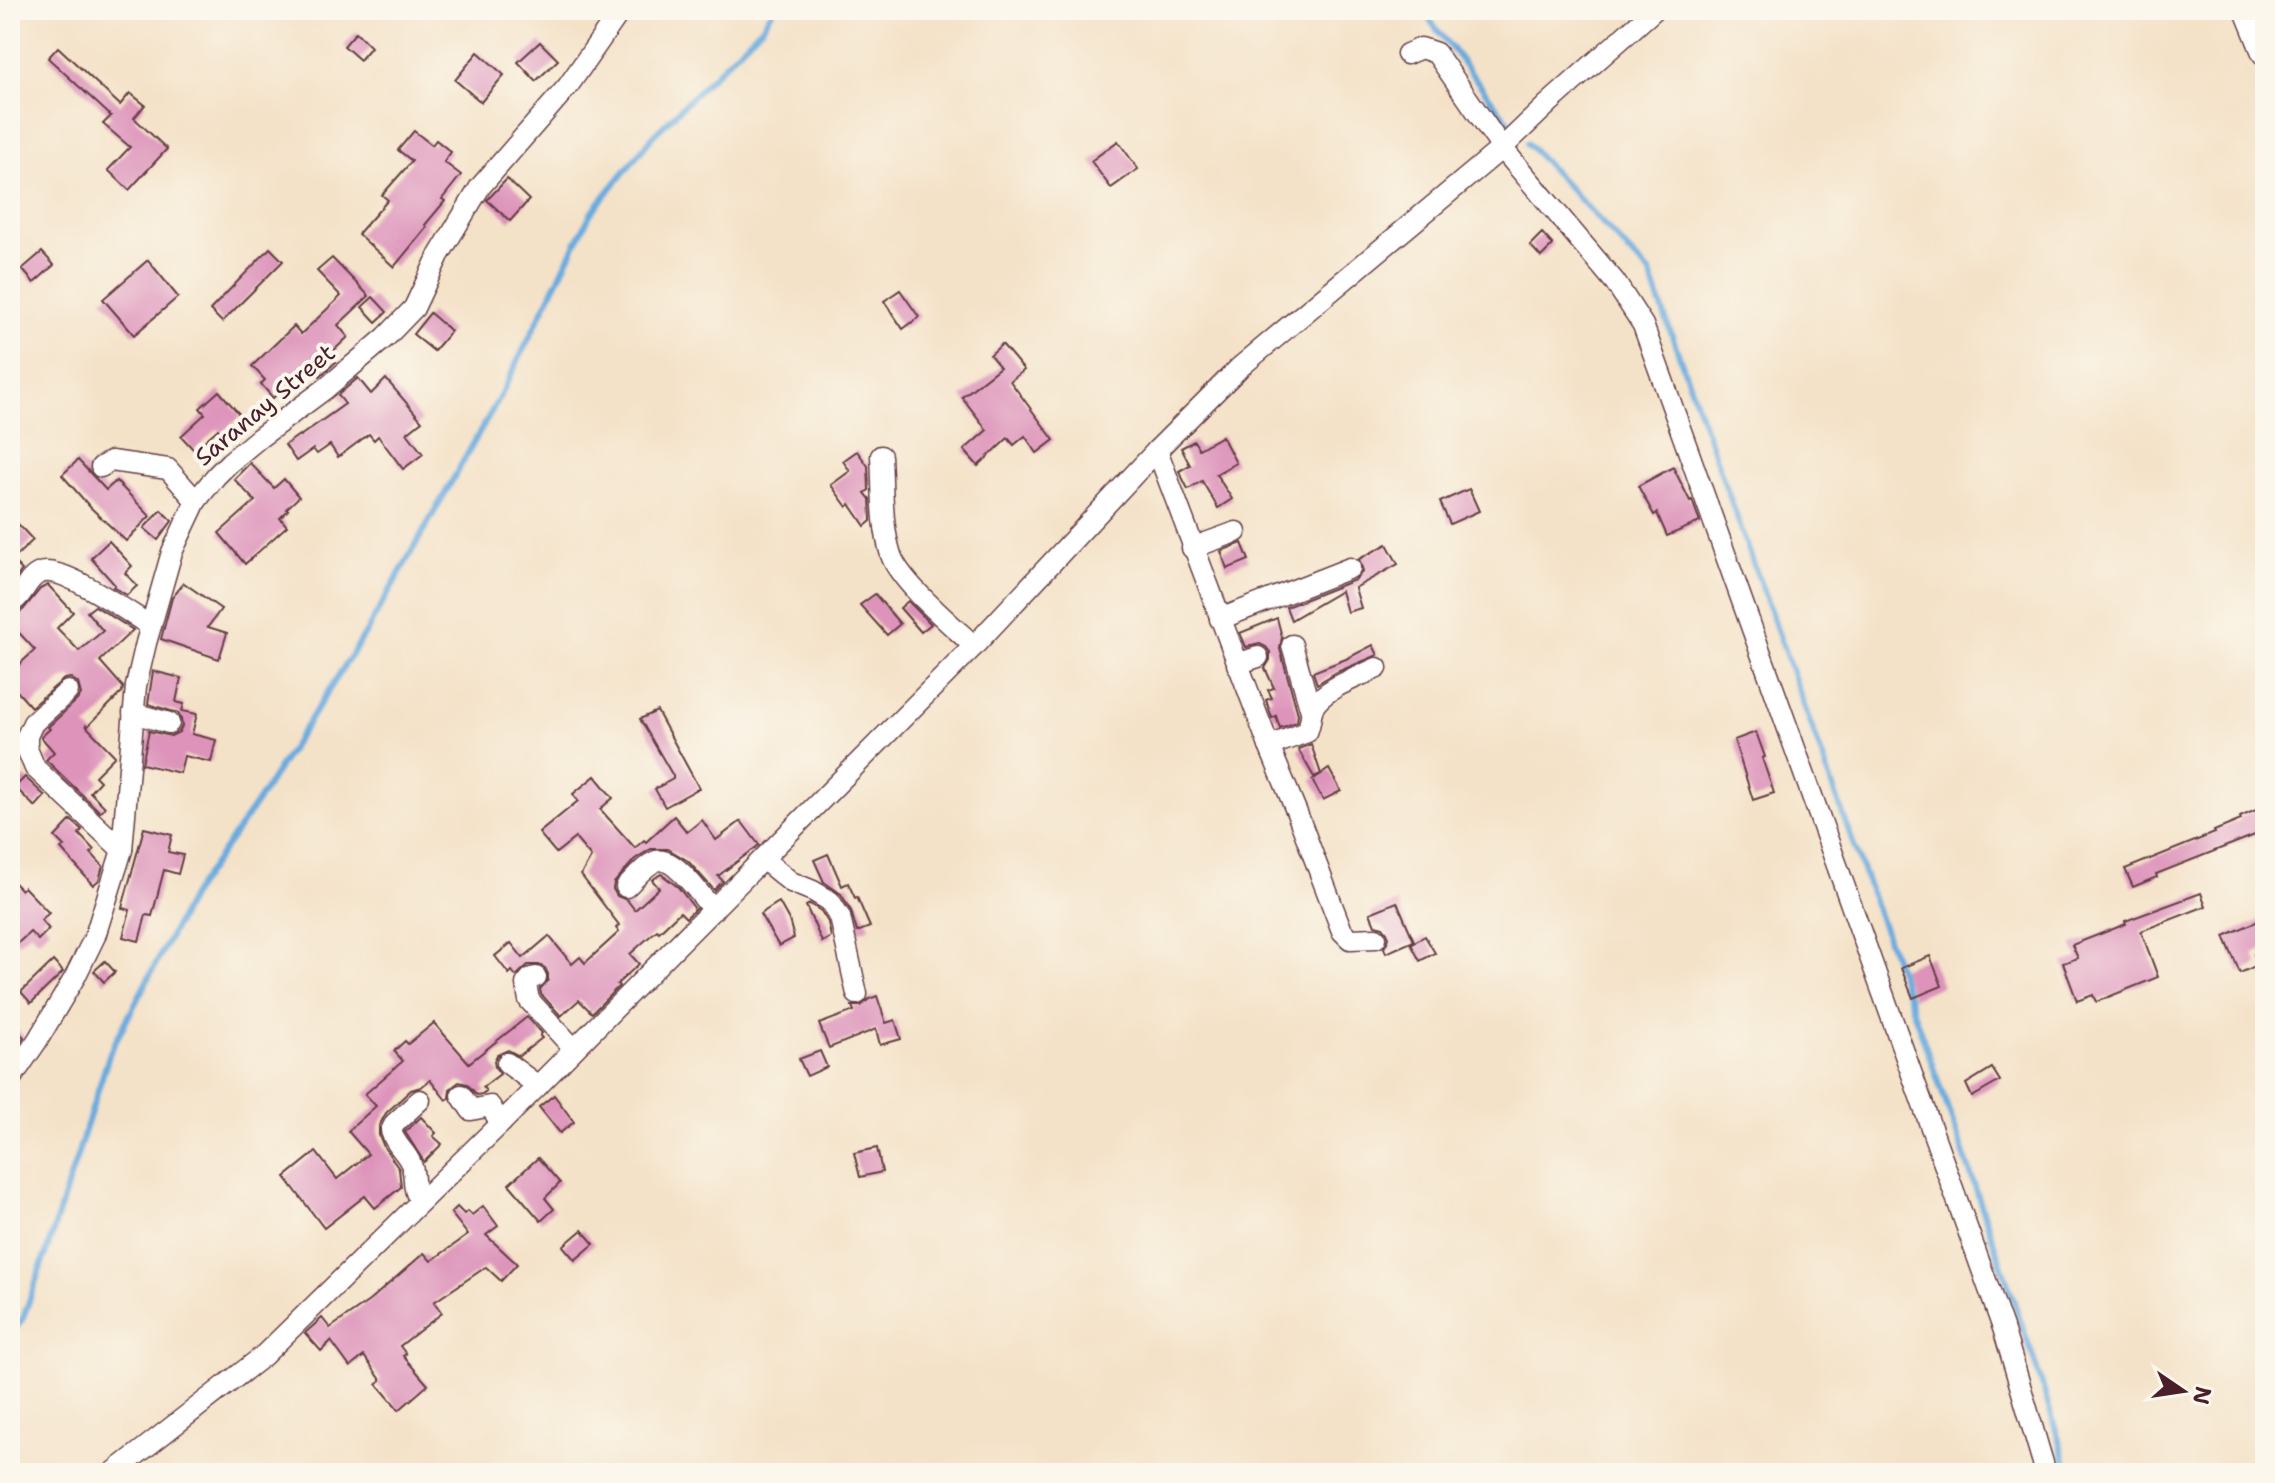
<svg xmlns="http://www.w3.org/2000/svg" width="2275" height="1483" viewBox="0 0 2275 1483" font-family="'Shantell Sans',sans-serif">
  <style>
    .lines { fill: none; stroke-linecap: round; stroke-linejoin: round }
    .stream { stroke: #6aabde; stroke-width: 6 }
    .building { fill: #dd93ba }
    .minor-casing { stroke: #643c43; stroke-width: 23 }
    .major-casing { stroke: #643c43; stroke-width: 29 }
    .minor { stroke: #fff; stroke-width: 20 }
    .major { stroke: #fff; stroke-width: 26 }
    .labels { text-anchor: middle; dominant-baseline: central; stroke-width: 8; stroke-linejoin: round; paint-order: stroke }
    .street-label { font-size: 24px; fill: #4a1f2b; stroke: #fbf7ec }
  </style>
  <rect width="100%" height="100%" fill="#fbf7ec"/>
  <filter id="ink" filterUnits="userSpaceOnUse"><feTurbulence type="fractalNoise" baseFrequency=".0125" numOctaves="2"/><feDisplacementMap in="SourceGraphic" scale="16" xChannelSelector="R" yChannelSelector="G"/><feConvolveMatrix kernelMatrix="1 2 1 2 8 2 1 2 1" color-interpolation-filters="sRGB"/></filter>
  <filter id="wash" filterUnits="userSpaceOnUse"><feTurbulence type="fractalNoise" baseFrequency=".006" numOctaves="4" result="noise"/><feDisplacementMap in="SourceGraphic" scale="32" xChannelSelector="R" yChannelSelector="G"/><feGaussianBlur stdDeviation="1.8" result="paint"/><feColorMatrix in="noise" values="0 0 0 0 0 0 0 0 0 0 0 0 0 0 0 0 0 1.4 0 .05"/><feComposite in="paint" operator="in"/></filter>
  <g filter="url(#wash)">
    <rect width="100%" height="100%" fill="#f4e2c8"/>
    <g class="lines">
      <g class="stream">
        <path d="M 1422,10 L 1511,125"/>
        <path d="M 1527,143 L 1650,274 L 1956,1131 L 2040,1378 L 2069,1473"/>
        <path d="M 10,1337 L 23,1318 L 49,1244 L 110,1052 L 191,896 L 255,805 L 365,634 L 502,393 L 591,213 L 654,135 L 762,27 L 773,10"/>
      </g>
    </g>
    <g id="blocks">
      <g class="building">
        <path d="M 356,32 L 371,47 L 360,60 L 344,46 Z"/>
        <path d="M 540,42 L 558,60 L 536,81 L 518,62 Z"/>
        <path d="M 58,47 L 120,105 L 130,93 L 145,105 L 134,118 L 167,149 L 129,190 L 108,170 L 130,147 L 103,124 L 111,116 L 48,58 Z"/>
        <path d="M 478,52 L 504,75 L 481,102 L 455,80 Z"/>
        <path d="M 414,131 L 432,145 L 436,140 L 451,152 L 444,162 L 461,175 L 442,199 L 445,201 L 425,225 L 427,227 L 394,267 L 358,234 L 388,200 L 382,195 L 412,161 L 398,150 Z"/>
        <path d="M 1118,141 L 1138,169 L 1111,188 L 1091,161 Z"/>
        <path d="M 507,179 L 529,200 L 510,221 L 487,200 Z"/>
        <path d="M 1542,233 L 1553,245 L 1541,257 L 1530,245 Z"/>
        <path d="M 270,248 L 283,261 L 222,322 L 210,310 Z"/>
        <path d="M 42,252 L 54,265 L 34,283 L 22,269 Z"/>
        <path d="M 332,258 L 369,296 L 338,325 L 348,337 L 329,355 L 336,362 L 320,376 L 308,363 L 273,398 L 261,384 L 265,380 L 252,366 L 294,326 L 301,334 L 341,296 L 317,271 Z"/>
        <path d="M 148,260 L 178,297 L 134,335 L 103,299 Z"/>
        <path d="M 900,290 L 919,317 L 903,329 L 884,301 Z"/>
        <path d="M 373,297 L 387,312 L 376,322 L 362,307 Z"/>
        <path d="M 430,313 L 451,331 L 434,351 L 413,334 Z"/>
        <path d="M 1002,344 L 1024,370 L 1010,381 L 1054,440 L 1037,453 L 1025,436 L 1014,445 L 1008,438 L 978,466 L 964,450 L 987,430 L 962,397 L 1000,367 L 990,355 Z"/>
        <path d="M 358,378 L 371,394 L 386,379 L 422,421 L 407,433 L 423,454 L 403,469 L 378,436 L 374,440 L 369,434 L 338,457 L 330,445 L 317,454 L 313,449 L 296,461 L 285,445 L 299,435 L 300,436 L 345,404 L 338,395 Z"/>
        <path d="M 219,391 L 241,416 L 222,433 L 218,429 L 194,450 L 181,436 L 205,414 L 200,408 Z"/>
        <path d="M 1222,436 L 1236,463 L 1216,474 L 1232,499 L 1218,508 L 1202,481 L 1188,489 L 1179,471 L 1190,465 L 1181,448 L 1194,441 L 1199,449 Z"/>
        <path d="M 857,451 L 868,466 L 869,490 L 865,493 L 870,499 L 871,521 L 865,526 L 850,504 L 847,507 L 831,485 L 850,471 L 843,461 Z"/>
        <path d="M 78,460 L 106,490 L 116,481 L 150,516 L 126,541 L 90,507 L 62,475 Z"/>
        <path d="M 250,463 L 274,488 L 284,479 L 299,497 L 286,509 L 288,510 L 280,518 L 287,526 L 245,564 L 219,533 L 255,501 L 234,479 Z"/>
        <path d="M 1673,467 L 1690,501 L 1692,500 L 1700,522 L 1667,536 L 1657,513 L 1654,515 L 1638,486 Z"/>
        <path d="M 1469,489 L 1479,511 L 1450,524 L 1440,502 Z"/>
        <path d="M 161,510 L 172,521 L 158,540 L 144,528 Z"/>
        <path d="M 18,524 L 33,540 L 12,560 L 22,570 L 10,586 L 10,532 Z"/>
        <path d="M 109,541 L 132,566 L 125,573 L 137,586 L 127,595 L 113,587 L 115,585 L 91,558 Z"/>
        <path d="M 1242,543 L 1249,560 L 1227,569 L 1221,551 Z"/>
        <path d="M 1387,544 L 1398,564 L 1355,588 L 1361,608 L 1347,612 L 1341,591 L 1291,620 L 1286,607 L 1355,580 L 1363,571 L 1359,559 Z"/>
        <path d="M 184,583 L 221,609 L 208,627 L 227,633 L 219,659 L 161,639 L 172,598 Z"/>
        <path d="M 48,585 L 73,612 L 57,628 L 79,651 L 103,631 L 87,612 L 95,606 L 133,630 L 100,661 L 123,687 L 122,692 L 88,726 L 85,725 L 115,756 L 95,776 L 100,781 L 90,792 L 105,807 L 100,812 L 46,760 L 54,752 L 41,737 L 50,729 L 48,727 L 77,700 L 81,694 L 78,683 L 71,678 L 64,679 L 31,707 L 17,691 L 10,698 L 10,673 L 35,650 L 10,623 L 10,616 L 23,610 L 40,589 Z"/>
        <path d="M 875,594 L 900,624 L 887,635 L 860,605 Z"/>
        <path d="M 908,601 L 931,624 L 921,632 L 900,608 Z"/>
        <path d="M 1277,618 L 1282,637 L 1280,649 L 1298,714 L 1297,722 L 1280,728 L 1276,716 L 1272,718 L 1266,700 L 1272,698 L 1268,690 L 1274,688 L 1265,668 L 1270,660 L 1270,652 L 1266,647 L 1260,644 L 1246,647 L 1240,633 Z"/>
        <path d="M 1373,645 L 1378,655 L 1337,672 L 1317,684 L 1313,672 L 1346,659 Z"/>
        <path d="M 153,671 L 181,678 L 176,702 L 184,704 L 182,711 L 197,714 L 192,734 L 216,740 L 211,762 L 184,756 L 180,773 L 142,764 L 149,731 L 171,736 L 179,732 L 182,726 L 181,719 L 178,713 L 148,704 Z"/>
        <path d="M 657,711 L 699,788 L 665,807 L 655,789 L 673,779 L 673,776 L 640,719 Z"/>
        <path d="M 1756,732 L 1765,757 L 1762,758 L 1774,793 L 1753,800 L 1734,740 Z"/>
        <path d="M 1311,744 L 1321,774 L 1314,777 L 1298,749 Z"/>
        <path d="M 1329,769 L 1341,791 L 1323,800 L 1312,780 Z"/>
        <path d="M 595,776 L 613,798 L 600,809 L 635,848 L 644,840 L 646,842 L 674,816 L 687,832 L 702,820 L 716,840 L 741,821 L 759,845 L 718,876 L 723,881 L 714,890 L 688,861 L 668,849 L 651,849 L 635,859 L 614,883 L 613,889 L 617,896 L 627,900 L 635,910 L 659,888 L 652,880 L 661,874 L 678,887 L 695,909 L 686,918 L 680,912 L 659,932 L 657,930 L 630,954 L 639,964 L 617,984 L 619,986 L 592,1013 L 579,1000 L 561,1016 L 541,994 L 540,989 L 548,980 L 548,974 L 545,968 L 539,965 L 528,965 L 516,976 L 512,971 L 509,974 L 495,956 L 511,943 L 523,958 L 549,936 L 572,964 L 580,957 L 585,963 L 619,932 L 616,928 L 619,925 L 581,875 L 591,857 L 575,838 L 556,853 L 539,833 L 578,801 L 573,794 Z"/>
        <path d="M 25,777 L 45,796 L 35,807 L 15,787 Z"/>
        <path d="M 2265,806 L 2265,831 L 2156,874 L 2157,877 L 2133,887 L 2125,869 L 2215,833 L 2214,831 L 2241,820 L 2240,817 Z"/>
        <path d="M 71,820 L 82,830 L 79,834 L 94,850 L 91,853 L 103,866 L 99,880 L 93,885 L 61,849 L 64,846 L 55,837 Z"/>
        <path d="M 144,828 L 172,835 L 168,852 L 183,855 L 178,874 L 164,870 L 152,916 L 146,915 L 139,941 L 123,937 L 130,910 L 122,908 Z"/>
        <path d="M 828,854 L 842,886 L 848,883 L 855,898 L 857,897 L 870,927 L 857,932 L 851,911 L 841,894 L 824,882 L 814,860 Z"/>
        <path d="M 10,879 L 21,890 L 24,887 L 49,913 L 41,920 L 49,929 L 38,940 L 30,932 L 18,943 L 10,934 Z"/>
        <path d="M 2201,893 L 2206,906 L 2141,931 L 2158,977 L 2096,1002 L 2093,995 L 2077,1001 L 2063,963 L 2078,958 L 2072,945 L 2126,924 L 2125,921 Z"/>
        <path d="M 779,902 L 789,920 L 794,938 L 779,946 L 760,914 Z"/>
        <path d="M 1397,902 L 1414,941 L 1386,953 L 1384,948 L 1389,938 L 1387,932 L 1383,927 L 1375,925 L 1370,913 Z"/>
        <path d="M 810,904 L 821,911 L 828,922 L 831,937 L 822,942 L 806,906 Z"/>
        <path d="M 2265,918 L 2265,949 L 2254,954 L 2258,965 L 2240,973 L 2224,936 Z"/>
        <path d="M 1425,936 L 1435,953 L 1420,961 L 1411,944 Z"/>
        <path d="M 1930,956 L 1942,986 L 1913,998 L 1901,968 Z"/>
        <path d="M 53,961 L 63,972 L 31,1003 L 21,992 Z"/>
        <path d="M 105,961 L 115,972 L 104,982 L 94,971 Z"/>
        <path d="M 877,996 L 886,1023 L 895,1020 L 901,1039 L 880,1045 L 876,1029 L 829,1048 L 819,1024 L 854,1011 L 852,1006 L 861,1006 L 869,999 Z"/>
        <path d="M 527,1017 L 542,1033 L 540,1036 L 542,1038 L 519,1056 L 508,1050 L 497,1055 L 494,1061 L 495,1067 L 500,1074 L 483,1087 L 486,1091 L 482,1094 L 477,1095 L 467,1084 L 459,1082 L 450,1089 L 449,1098 L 446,1100 L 430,1080 L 421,1087 L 411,1090 L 386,1113 L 379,1126 L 379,1135 L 384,1147 L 399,1169 L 401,1187 L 375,1208 L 365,1196 L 324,1228 L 285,1177 L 316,1152 L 337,1179 L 368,1154 L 348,1131 L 376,1106 L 365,1094 L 403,1061 L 394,1051 L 405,1041 L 408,1044 L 434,1023 L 469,1063 Z"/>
        <path d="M 10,1023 L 24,1037 L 10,1057 Z"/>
        <path d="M 820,1051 L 827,1067 L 807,1076 L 799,1059 Z"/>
        <path d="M 1992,1068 L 2000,1081 L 1972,1097 L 1966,1084 Z"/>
        <path d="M 554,1095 L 574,1122 L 560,1133 L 539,1107 Z"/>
        <path d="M 421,1117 L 436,1133 L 433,1136 L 442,1144 L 424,1162 L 405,1132 Z"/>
        <path d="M 877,1148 L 882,1172 L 860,1177 L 854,1153 Z"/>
        <path d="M 538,1158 L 560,1183 L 545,1198 L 554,1209 L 541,1221 L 509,1184 Z"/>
        <path d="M 483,1206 L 498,1226 L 486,1235 L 517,1264 L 501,1281 L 486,1267 L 434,1302 L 442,1313 L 400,1346 L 406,1354 L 403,1356 L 428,1385 L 399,1410 L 377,1384 L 381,1380 L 364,1356 L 350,1367 L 331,1341 L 321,1351 L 305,1333 L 322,1318 L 330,1328 L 369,1301 L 424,1253 L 431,1261 L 468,1235 L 451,1213 L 457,1207 L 464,1214 L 468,1211 L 472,1215 Z"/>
        <path d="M 582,1230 L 594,1244 L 575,1260 L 563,1246 Z"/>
      </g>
    </g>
  </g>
  <g filter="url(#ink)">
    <use href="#blocks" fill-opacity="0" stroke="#643c43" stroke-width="2"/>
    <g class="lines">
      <g class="minor-casing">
        <g id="minor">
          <path d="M 1407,54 L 1421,48 L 1436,53 L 1502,148 L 1615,282 L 1643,325 L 2003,1328 L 2046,1473"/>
          <path d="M 1157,450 L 1269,746 L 1297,813 L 1342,931 L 1350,939 L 1376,938"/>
          <path d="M 881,456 C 883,488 881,524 891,555 C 900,582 952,625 974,646"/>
          <path d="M 101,467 L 111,461 L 168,469 L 196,501"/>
          <path d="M 1192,548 L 1236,532"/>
          <path d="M 10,603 C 24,597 26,578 40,573 C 62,564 129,613 151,626"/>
          <path d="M 1220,619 L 1350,568"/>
          <path d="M 1292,645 L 1311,711"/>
          <path d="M 1237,664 L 1258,657"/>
          <path d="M 68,691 L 33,723 L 27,736 L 27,749 L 35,768 L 122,850"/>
          <path d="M 133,713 L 169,723"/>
          <path d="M 1269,746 L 1307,732 C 1311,724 1310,714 1314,706 C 1326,687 1357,678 1377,668"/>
          <path d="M 764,860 L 791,882 L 813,891 L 830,901 L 840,917 L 857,994"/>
          <path d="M 626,887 C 635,879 644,866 656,861 C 674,855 702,897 713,910"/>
          <path d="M 536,977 L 531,978 L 526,984 L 529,1000 L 574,1049"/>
          <path d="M 507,1063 L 538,1086"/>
          <path d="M 10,1080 L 37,1041 L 75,977 L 95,936 L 122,850 L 136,686 L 146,643 L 172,552 L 196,501 L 216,476 L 230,462 L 259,438 L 325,389 L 386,337 L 414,308 L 439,255 L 480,187 L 568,86 L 621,10"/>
          <path d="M 461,1095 L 471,1110 L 490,1106 L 501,1123"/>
          <path d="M 420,1100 L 395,1123 L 391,1131 C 396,1147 406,1151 411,1164 C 417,1179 410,1187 421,1201"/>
          <path d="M 113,1473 L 263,1356 L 501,1123 L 974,646 L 1157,450 L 1239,368 L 1502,148 L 1549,103 L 1654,10"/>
        </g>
      </g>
      <g class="major-casing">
        <path id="major" d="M 2248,10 L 2265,52"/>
      </g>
      <use href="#minor" class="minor"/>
      <use href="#major" class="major"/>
    </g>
  </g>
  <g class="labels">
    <g class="street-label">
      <text transform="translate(265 405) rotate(-40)">Saranay Street</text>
    </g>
  </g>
  <rect width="2275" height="1483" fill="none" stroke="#fbf7ec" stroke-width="40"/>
  <g transform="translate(2183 1391) rotate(103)" stroke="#fbf7ec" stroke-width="6" paint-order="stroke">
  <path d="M0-6L14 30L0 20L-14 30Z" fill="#4a1f2b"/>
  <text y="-12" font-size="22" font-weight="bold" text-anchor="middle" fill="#4a1f2b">N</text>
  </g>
</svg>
